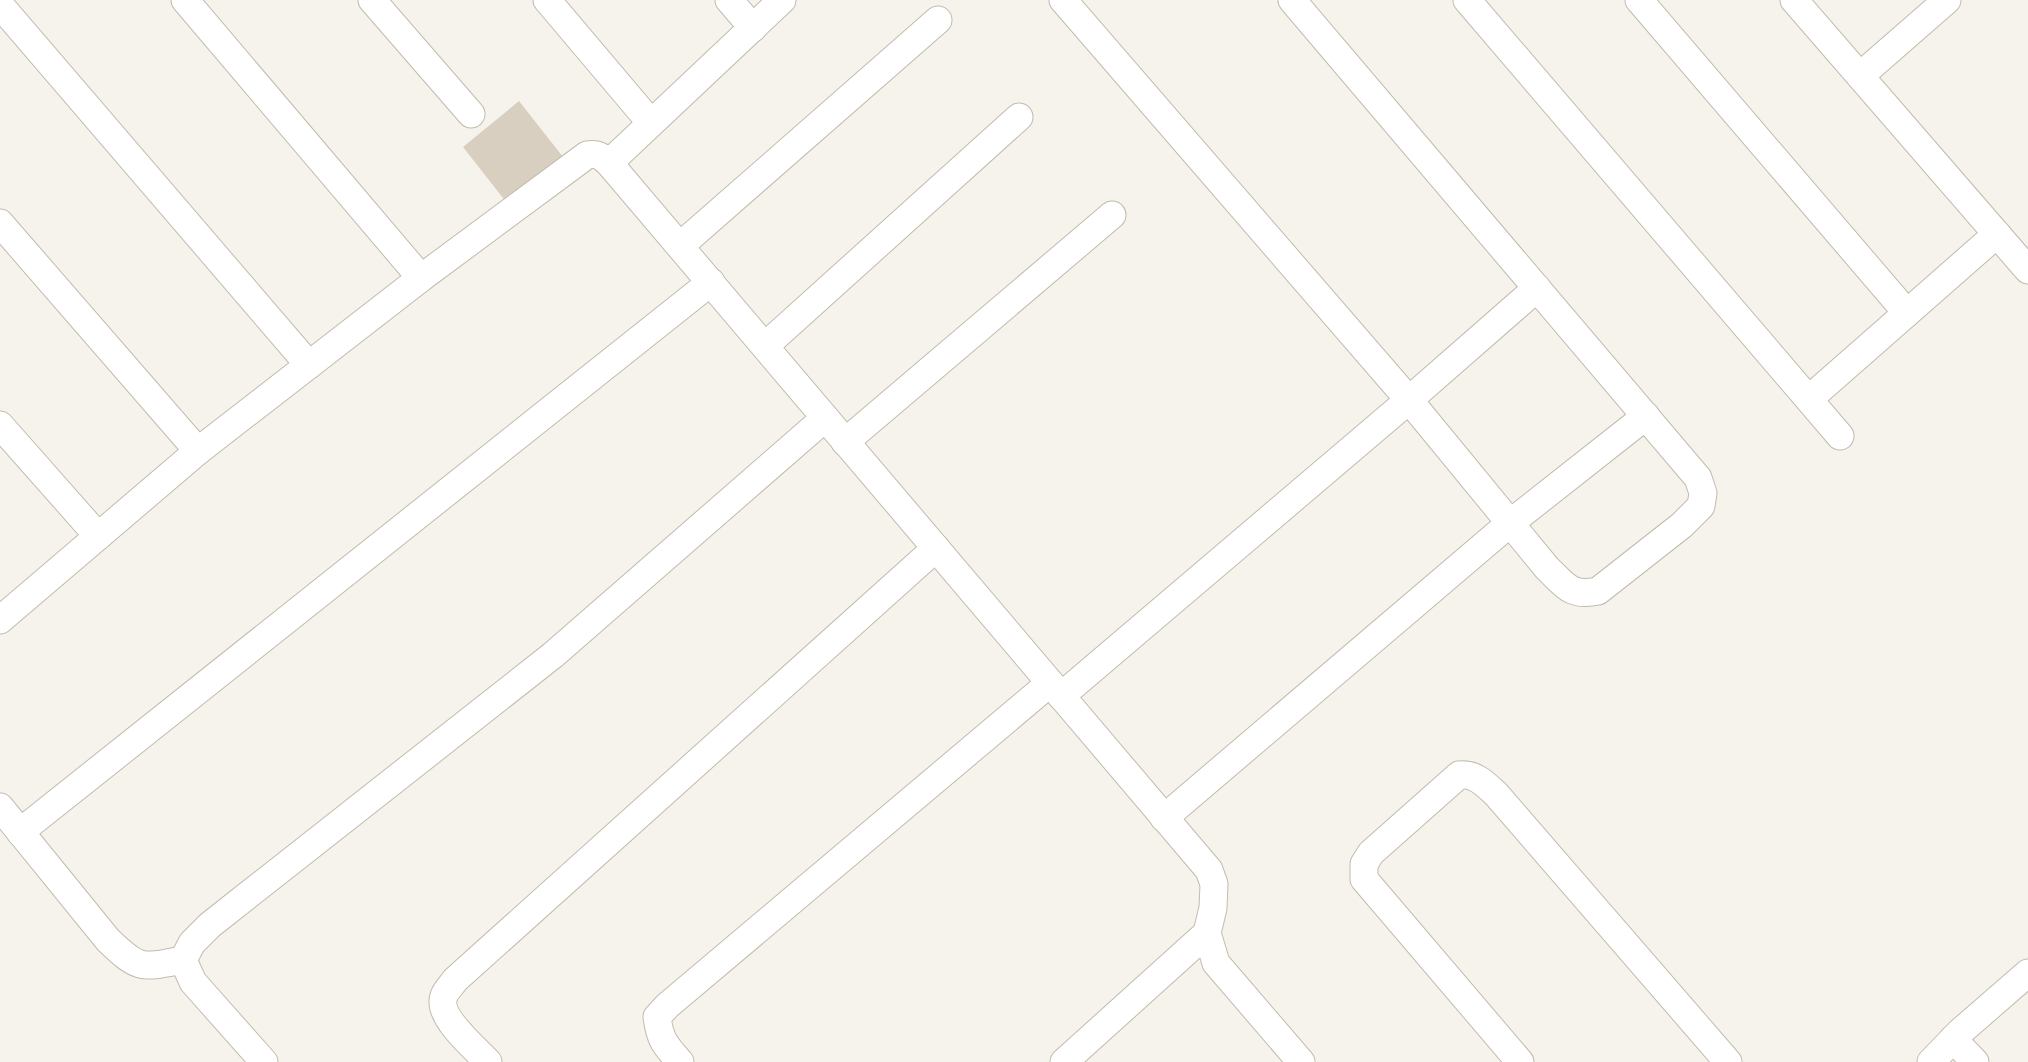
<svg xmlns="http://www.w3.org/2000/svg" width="2028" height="1062" viewBox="0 0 2028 1062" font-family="'Source Sans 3',sans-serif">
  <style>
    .building { fill: #d8cfc1 }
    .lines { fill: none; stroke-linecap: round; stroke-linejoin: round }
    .minor-casing { stroke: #c2bbae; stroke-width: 29 }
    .minor { stroke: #fff; stroke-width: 27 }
  </style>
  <rect width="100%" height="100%" fill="#f6f3ec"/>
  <path class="building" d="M 519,101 L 567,162 L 510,207 L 463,147 Z"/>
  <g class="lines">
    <g class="minor-casing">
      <g id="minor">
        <path d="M 185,0 L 421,278"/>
        <path d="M 372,0 L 471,114"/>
        <path d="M 547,0 L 651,123"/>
        <path d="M 729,0 L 753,28"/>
        <path d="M 1063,0 L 1409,400 L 1547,568 C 1565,585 1570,597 1598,591 L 1682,525 L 1701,506 L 1703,493 L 1698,478 L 1292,0"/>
        <path d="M 1467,0 L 1840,436"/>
        <path d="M 1639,0 L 1907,313"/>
        <path d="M 1794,0 L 2028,270"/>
        <path d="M 0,5 L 309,365"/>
        <path d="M 1860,76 L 1947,0"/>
        <path d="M 609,163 L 782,0"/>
        <path d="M 0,223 L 198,451"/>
        <path d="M 680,246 L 938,20"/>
        <path d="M 765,346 L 1019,117"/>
        <path d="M 1809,399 L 1997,234"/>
        <path d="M 0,425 L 98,536"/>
        <path d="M 845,442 L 1112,215"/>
        <path d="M 0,620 L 198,451 L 421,278 L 587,155 C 597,153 601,156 609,163 L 1209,870 L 1214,884 L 1213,908 L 1207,933 L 1216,963 L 1301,1062"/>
        <path d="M 1061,696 L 1409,400 L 1537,288"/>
        <path d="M 0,807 L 108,940 C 139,970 141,968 183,960"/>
        <path d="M 1164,818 L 1509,524 L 1646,416"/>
        <path d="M 20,832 L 711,282"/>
        <path d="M 1953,1039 L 1975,1062"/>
        <path d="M 264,1062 L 193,982 L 183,960 L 192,943 L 210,925 L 553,655 L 825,418"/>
        <path d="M 488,1062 C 475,1048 436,1016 444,996 C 446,990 452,985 455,980 L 936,548"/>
        <path d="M 680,1062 C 665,1045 660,1040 657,1017 L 667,1006 L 1050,683"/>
        <path d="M 1064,1062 L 1207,933"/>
        <path d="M 1520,1062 L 1364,879 L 1364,864 L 1371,853 L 1459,775 C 1475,773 1485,784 1496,794 L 1728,1062"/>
        <path d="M 1931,1062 L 1960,1032 L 2028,973"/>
      </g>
    </g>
    <use href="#minor" class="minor"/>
  </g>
</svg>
